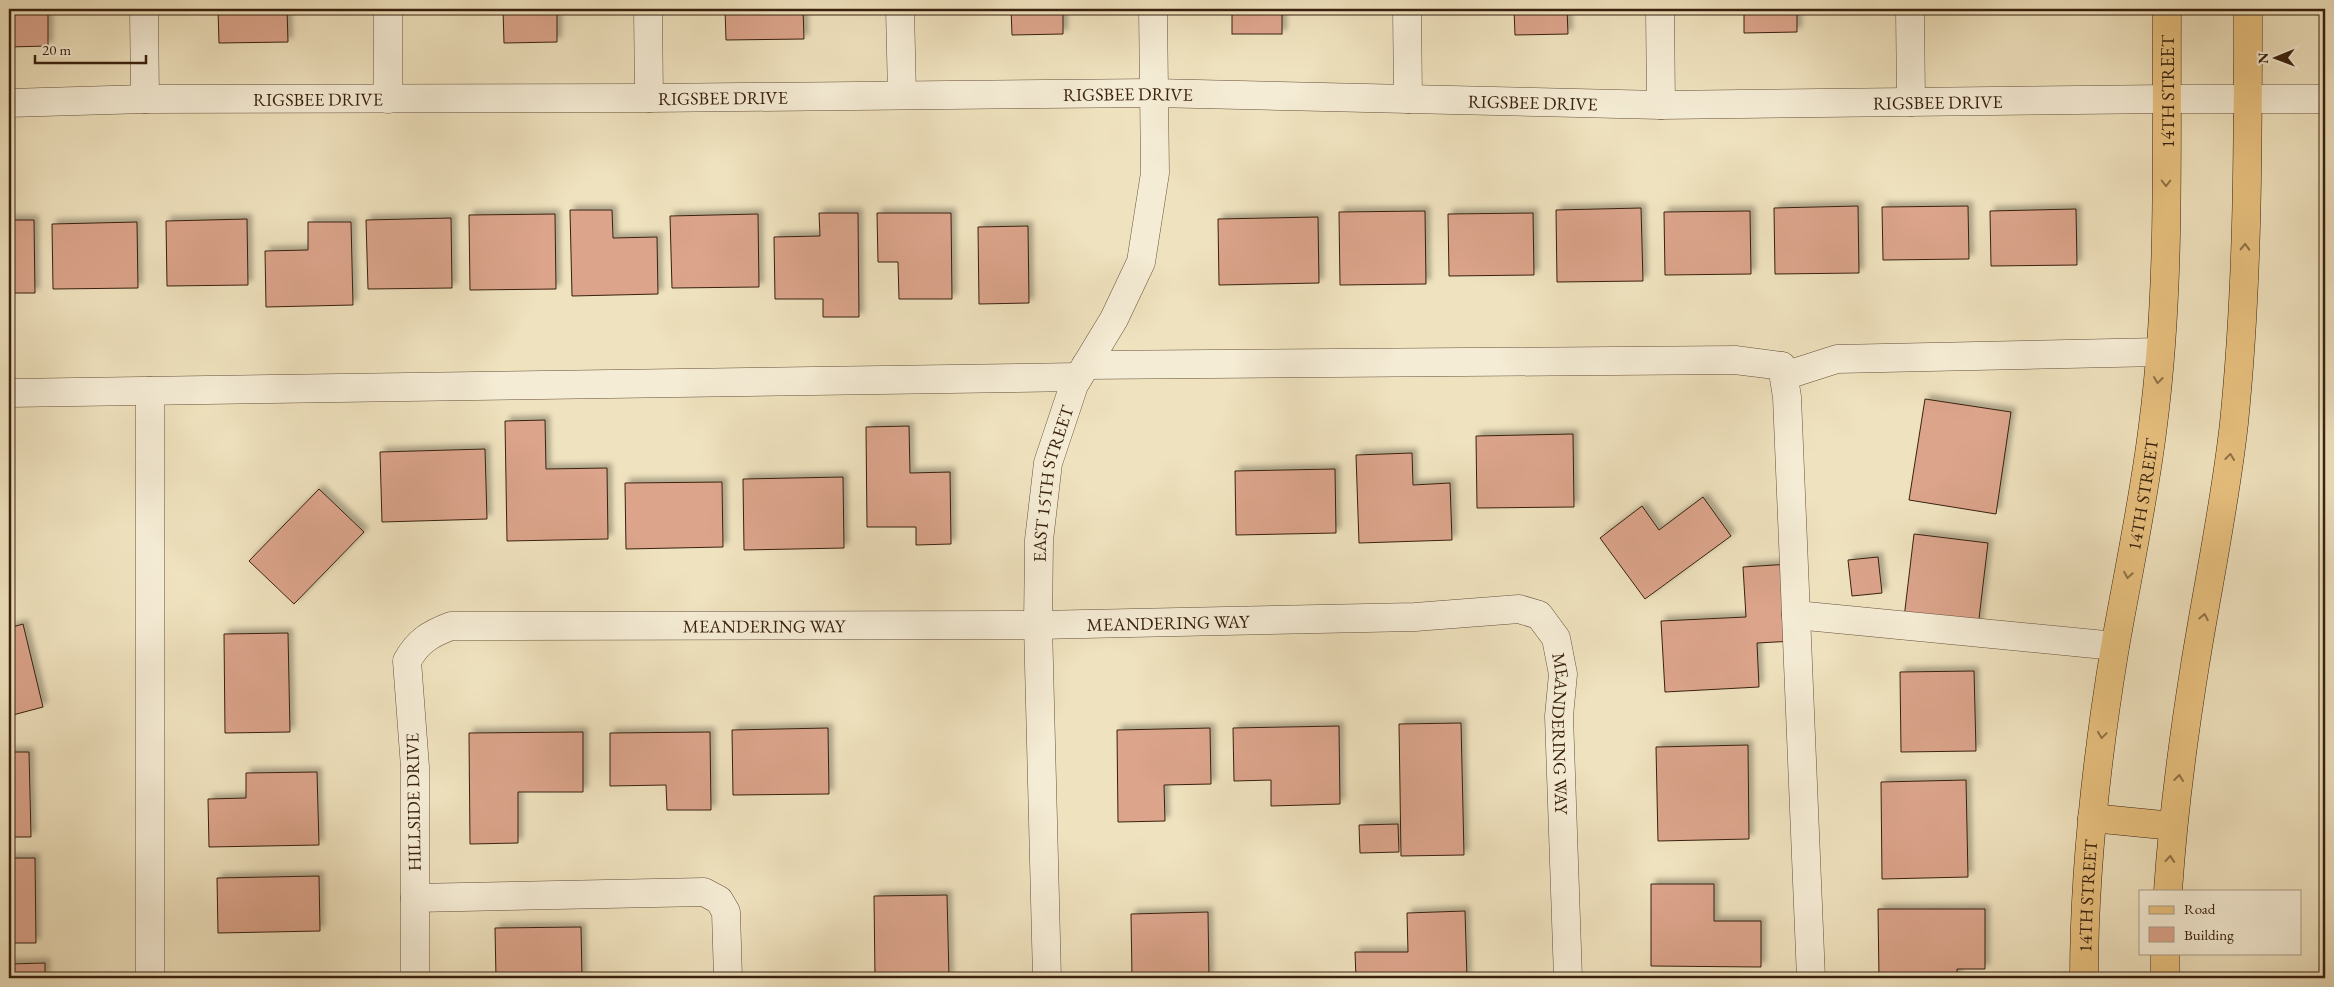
<svg xmlns="http://www.w3.org/2000/svg" width="2334" height="987" viewBox="0 0 2334 987" font-family="'EB Garamond',serif">
  <style>
    .building { fill: #dba48b; stroke: #39210e; filter: url(#shadow) }
    .lines { fill: none; stroke-linecap: round; stroke-linejoin: round }
    .minor-casing { stroke: #66513a; stroke-width: 29 }
    .major-casing { stroke: #39210e; stroke-width: 29 }
    .minor { stroke: #f5ecd5; stroke-width: 28 }
    .major { stroke: #e8c17f; stroke-width: 28 }
    .oneway { stroke: #907146 }
    .labels { text-anchor: middle; dominant-baseline: central; stroke-width: 4.5; stroke-linejoin: round; paint-order: stroke }
    .street-label { font-size: 18px; fill: #39210e; stroke: #f5ecd5 }
  </style>
  <defs>
    <filter id="shadow"><feDropShadow dx="4.5" dy="-4.5" stdDeviation="2.5" flood-color="#0004"/></filter>
  </defs>
  <rect width="100%" height="100%" fill="#efe2be"/>
  <filter id="stains"><feTurbulence type="fractalNoise" baseFrequency=".004" numOctaves="4"/><feColorMatrix values="0 0 0 0 .2 0 0 0 0 .09 0 0 0 0 .02 0 0 0 .5 -.17"/></filter>
  <radialGradient id="worn" r=".72"><stop offset=".6" stop-color="#630" stop-opacity="0"/><stop offset="1" stop-color="#630" stop-opacity=".3"/></radialGradient>
  <g class="building">
    <path d="M 9,9 L 48,9 L 48,46 L 9,47 Z"/>
    <path d="M 218,9 L 287,9 L 288,42 L 219,43 Z"/>
    <path d="M 503,9 L 557,9 L 557,42 L 504,43 Z"/>
    <path d="M 725,9 L 803,9 L 804,39 L 726,40 Z"/>
    <path d="M 1011,9 L 1063,9 L 1063,34 L 1012,35 Z"/>
    <rect x="1232" y="9" width="50" height="25"/>
    <path d="M 1514,9 L 1567,9 L 1568,34 L 1515,35 Z"/>
    <path d="M 1744,9 L 1797,9 L 1797,32 L 1744,33 Z"/>
    <path d="M 1976,9 L 2070,9 L 2070,10 L 1976,12 Z"/>
    <path d="M 1858,206 L 1859,273 L 1775,274 L 1774,208 Z"/>
    <path d="M 1968,206 L 1969,259 L 1883,260 L 1882,207 Z"/>
    <path d="M 1641,208 L 1643,281 L 1557,282 L 1556,210 Z"/>
    <path d="M 2076,209 L 2077,265 L 1991,266 L 1990,211 Z"/>
    <path d="M 570,210 L 612,210 L 613,238 L 657,237 L 658,294 L 572,296 Z"/>
    <path d="M 1425,211 L 1426,284 L 1340,285 L 1339,212 Z"/>
    <path d="M 1750,211 L 1751,274 L 1665,275 L 1664,212 Z"/>
    <path d="M 819,213 L 858,213 L 859,317 L 823,317 L 823,299 L 775,299 L 774,237 L 820,236 Z"/>
    <path d="M 877,213 L 951,213 L 952,299 L 899,299 L 898,262 L 878,262 Z"/>
    <path d="M 1533,213 L 1534,275 L 1449,276 L 1448,214 Z"/>
    <path d="M 555,214 L 556,289 L 470,290 L 469,215 Z"/>
    <path d="M 758,214 L 759,287 L 672,288 L 670,216 Z"/>
    <path d="M 1318,217 L 1319,283 L 1219,285 L 1218,219 Z"/>
    <path d="M 451,218 L 452,288 L 368,289 L 366,220 Z"/>
    <path d="M 247,219 L 248,285 L 167,286 L 166,221 Z"/>
    <path d="M 9,220 L 34,220 L 35,293 L 9,293 Z"/>
    <path d="M 137,222 L 138,288 L 53,289 L 52,224 Z"/>
    <path d="M 308,222 L 351,222 L 353,305 L 266,307 L 265,251 L 308,250 Z"/>
    <path d="M 1028,226 L 1029,303 L 979,304 L 978,227 Z"/>
    <path d="M 1925,399 L 2011,412 L 1996,514 L 1909,500 Z"/>
    <path d="M 545,420 L 546,469 L 607,468 L 608,539 L 507,541 L 505,421 Z"/>
    <path d="M 909,426 L 910,473 L 950,472 L 951,544 L 916,545 L 916,527 L 867,527 L 866,427 Z"/>
    <path d="M 1573,434 L 1574,507 L 1477,508 L 1476,436 Z"/>
    <path d="M 485,449 L 487,519 L 382,522 L 380,452 Z"/>
    <path d="M 1412,453 L 1413,485 L 1450,483 L 1452,540 L 1359,543 L 1356,455 Z"/>
    <path d="M 1335,469 L 1336,533 L 1236,535 L 1235,471 Z"/>
    <path d="M 843,477 L 844,548 L 744,550 L 743,479 Z"/>
    <path d="M 722,482 L 723,547 L 626,549 L 625,483 Z"/>
    <path d="M 319,489 L 364,532 L 294,604 L 249,561 Z"/>
    <path d="M 1703,497 L 1731,536 L 1645,599 L 1600,538 L 1642,506 L 1659,530 Z"/>
    <path d="M 1914,534 L 1988,543 L 1978,627 L 1904,618 Z"/>
    <path d="M 1878,557 L 1882,593 L 1852,596 L 1848,560 Z"/>
    <path d="M 1790,564 L 1794,641 L 1757,643 L 1759,687 L 1665,692 L 1661,621 L 1746,617 L 1743,567 Z"/>
    <path d="M 23,624 L 43,707 L 9,716 L 9,628 Z"/>
    <path d="M 288,633 L 290,732 L 225,733 L 224,634 Z"/>
    <path d="M 1974,671 L 1976,751 L 1901,752 L 1900,672 Z"/>
    <path d="M 1461,723 L 1464,855 L 1401,856 L 1399,724 Z"/>
    <path d="M 1339,726 L 1340,804 L 1271,806 L 1271,780 L 1234,781 L 1233,728 Z"/>
    <path d="M 828,728 L 829,794 L 733,795 L 732,730 Z"/>
    <path d="M 1210,728 L 1211,784 L 1164,785 L 1165,821 L 1118,822 L 1117,730 Z"/>
    <path d="M 583,732 L 583,792 L 518,792 L 518,843 L 470,844 L 469,733 Z"/>
    <path d="M 710,732 L 711,810 L 667,810 L 666,785 L 610,786 L 610,733 Z"/>
    <path d="M 1748,745 L 1749,839 L 1658,841 L 1656,747 Z"/>
    <path d="M 9,752 L 29,752 L 31,837 L 9,837 Z"/>
    <path d="M 317,772 L 319,845 L 209,847 L 208,799 L 246,798 L 246,773 Z"/>
    <path d="M 1966,780 L 1968,877 L 1882,879 L 1881,782 Z"/>
    <path d="M 1398,824 L 1399,852 L 1360,853 L 1359,825 Z"/>
    <path d="M 9,858 L 35,858 L 36,943 L 9,943 Z"/>
    <path d="M 319,876 L 320,931 L 218,933 L 217,878 Z"/>
    <path d="M 1651,884 L 1714,884 L 1714,921 L 1761,921 L 1761,967 L 1651,966 Z"/>
    <path d="M 947,895 L 949,978 L 875,978 L 874,896 Z"/>
    <path d="M 1878,909 L 1985,909 L 1985,969 L 1957,969 L 1957,978 L 1879,978 Z"/>
    <path d="M 1465,911 L 1467,978 L 1356,978 L 1355,952 L 1408,952 L 1407,913 Z"/>
    <path d="M 1208,912 L 1209,978 L 1132,978 L 1131,914 Z"/>
    <path d="M 581,927 L 582,978 L 496,978 L 495,928 Z"/>
    <path d="M 45,963 L 45,978 L 9,978 L 9,964 Z"/>
  </g>
  <g class="lines">
    <g class="minor-casing">
      <g id="minor">
        <path d="M 144,9 L 145,99"/>
        <path d="M 388,9 L 388,99"/>
        <path d="M 648,9 L 649,98"/>
        <path d="M 900,9 L 902,95"/>
        <path d="M 1407,9 L 1408,99"/>
        <path d="M 1660,9 L 1661,105"/>
        <path d="M 1910,9 L 1911,102"/>
        <path id="s1" d="M 9,103 L 145,99 L 649,98 L 1154,93 L 1661,105 L 2166,99 L 2325,99"/>
        <path d="M 1086,365 L 1735,360 L 1782,366 L 1787,397 L 1811,978"/>
        <path d="M 1784,376 L 1837,359 L 2160,352"/>
        <path d="M 150,391 L 150,978"/>
        <path d="M 9,393 L 1078,377"/>
        <path d="M 1796,615 L 2115,646"/>
        <path d="M 415,898 L 704,892 L 719,900 L 726,912 L 728,978"/>
        <path id="s2" d="M 415,978 L 415,767 L 407,661 C 418,641 430,634 451,626 L 1038,625 L 1415,617 L 1519,609 L 1539,615 L 1556,638 L 1563,674 L 1559,716 L 1568,978"/>
        <path id="s3" d="M 1047,978 L 1038,625 L 1039,540 L 1048,463 L 1074,385 L 1114,319 L 1141,262 L 1155,173 L 1153,9"/>
      </g>
    </g>
    <g class="major-casing">
      <g id="major">
        <path d="M 2092,818 L 2173,826"/>
        <path d="M 2168,891 C 2173,815 2183,740 2195,665 C 2208,584 2225,505 2234,423 C 2248,286 2248,147 2248,9"/>
        <path d="M 2165,953 L 2165,978"/>
        <path id="s4" d="M 2084,978 C 2084,867 2097,756 2115,647 C 2128,573 2144,499 2153,425 C 2171,287 2166,147 2167,9"/>
      </g>
    </g>
    <use href="#minor" class="minor"/>
    <use href="#major" class="major"/>
  </g>
  <defs><path id="oneway-chevron" d="M-2-3.5L2.5 0L-2 3.5" fill="none" stroke-width="1.6" stroke-linecap="round" stroke-linejoin="round" transform="scale(1.25)"/></defs>
  <g class="oneway">
    <use href="#oneway-chevron" transform="translate(2166 183) rotate(90)"/>
    <use href="#oneway-chevron" transform="translate(2245 247) rotate(-89)"/>
    <use href="#oneway-chevron" transform="translate(2158 380) rotate(96)"/>
    <use href="#oneway-chevron" transform="translate(2230 457) rotate(-83)"/>
    <use href="#oneway-chevron" transform="translate(2128 575) rotate(100)"/>
    <use href="#oneway-chevron" transform="translate(2204 617) rotate(-79)"/>
    <use href="#oneway-chevron" transform="translate(2102 735) rotate(98)"/>
    <use href="#oneway-chevron" transform="translate(2179 778) rotate(-83)"/>
    <use href="#oneway-chevron" transform="translate(2170 859) rotate(-85)"/>
  </g>
  <g class="labels">
    <g class="street-label">
      <text stroke="none"><textPath href="#s4" startOffset="892">14TH STREET</textPath></text>
      <text stroke="none"><textPath href="#s1" startOffset="1119">RIGSBEE DRIVE</textPath></text>
      <text stroke="none"><textPath href="#s1" startOffset="714">RIGSBEE DRIVE</textPath></text>
      <text stroke="none"><textPath href="#s1" startOffset="309">RIGSBEE DRIVE</textPath></text>
      <text stroke="none"><textPath href="#s1" startOffset="1524">RIGSBEE DRIVE</textPath></text>
      <text stroke="none"><textPath href="#s1" startOffset="1929">RIGSBEE DRIVE</textPath></text>
      <text stroke="none"><textPath href="#s3" startOffset="496">EAST 15TH STREET</textPath></text>
      <text stroke="none"><textPath href="#s4" startOffset="488">14TH STREET</textPath></text>
      <text stroke="none"><textPath href="#s2" startOffset="1092">MEANDERING WAY</textPath></text>
      <text stroke="none"><textPath href="#s2" startOffset="688">MEANDERING WAY</textPath></text>
      <text stroke="none"><textPath href="#s2" startOffset="1589">MEANDERING WAY</textPath></text>
      <text transform="translate(413 802) rotate(-91)">HILLSIDE DRIVE</text>
      <text stroke="none"><textPath href="#s4" startOffset="82">14TH STREET</textPath></text>
    </g>
  </g>
  <rect width="2334" height="987" fill="none" stroke="#efe2be" stroke-width="30"/>
  <rect x="10" y="10" width="2314" height="967" fill="none" stroke="#39210e" stroke-width="2.5"/>
  <rect x="15" y="15" width="2304" height="957" fill="none" stroke="#39210e"/>
  <rect x="2139" y="890" width="162" height="65" fill="#f5ecd5" stroke="#aa9b85"/>
  <rect x="2149" y="906" width="25" height="8" fill="#e8c17f" stroke="#aa9b85"/>
  <text x="2184" y="914" font-size="15" fill="#39210e">Road</text>
  <rect x="2149" y="927" width="25" height="15" fill="#dba48b" stroke="#aa9b85"/>
  <text x="2184" y="940" font-size="15" fill="#39210e">Building</text>
  <g transform="translate(2276 58) rotate(269)" stroke="#f5ecd5" stroke-width="4" paint-order="stroke">
  <path d="M0-4L9 19L0 12L-9 19Z" fill="#39210e"/>
  <text y="-8" font-size="14" font-weight="bold" text-anchor="middle" fill="#39210e">N</text>
  </g>
  <path d="M35 55v8h111v-8" fill="none" stroke="#39210e" stroke-width="2.5"/>
  <text x="42" y="55" font-size="15" fill="#39210e" stroke="#f5ecd5" stroke-width="4" paint-order="stroke">20 m</text>
  <rect width="100%" height="100%" filter="url(#stains)"/>
  <rect width="100%" height="100%" fill="url(#worn)"/>
</svg>
